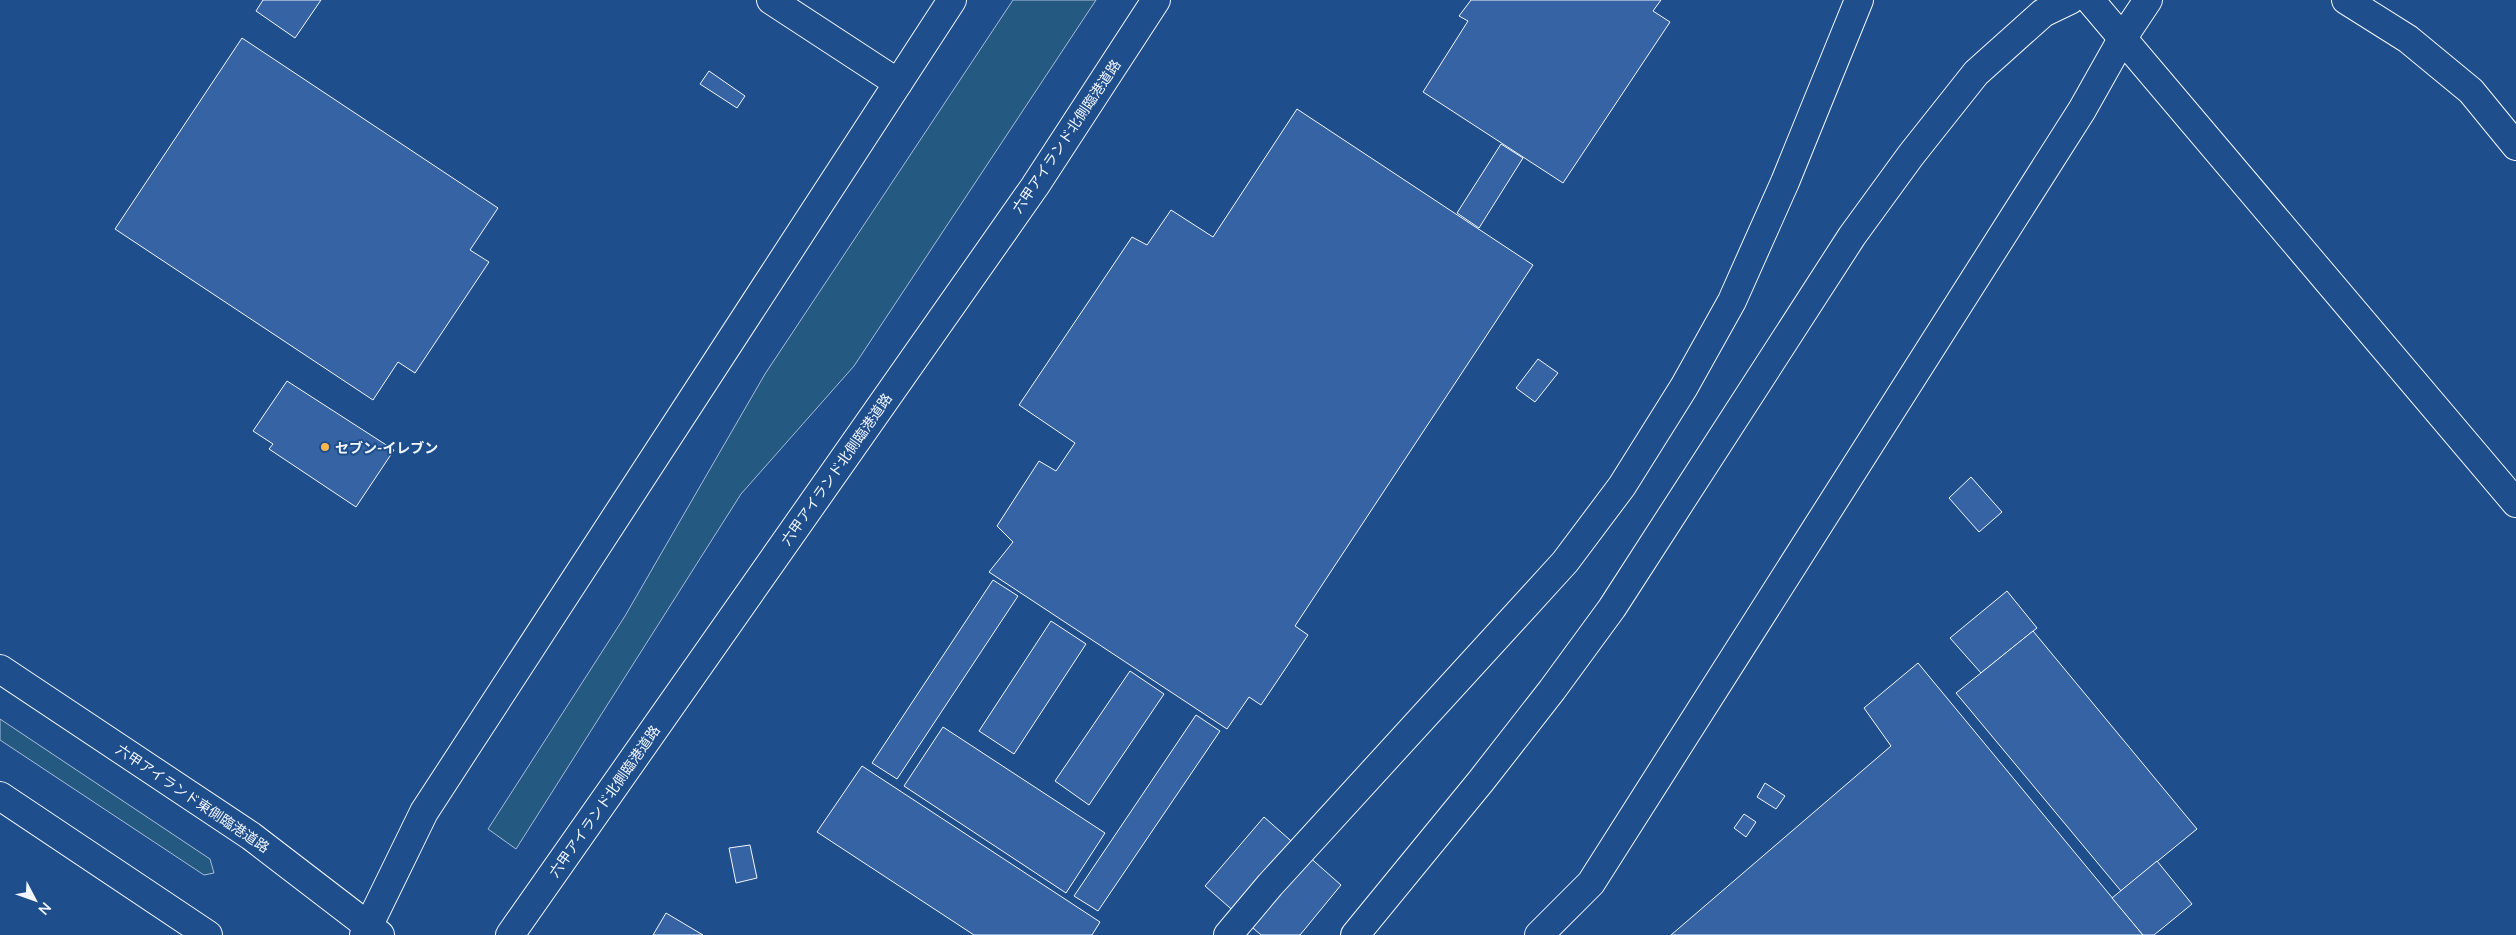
<svg xmlns="http://www.w3.org/2000/svg" width="2516" height="935" viewBox="0 0 2516 935" font-family="Lato,'Noto Sans JP',sans-serif">
  <style>
    .green { fill: #245a82; stroke: #a8bbd7 }
    .building { fill: #3563a3; stroke: #f2f6ff }
    .lines { fill: none; stroke-linecap: round; stroke-linejoin: round }
    .secondary-casing { stroke: #f2f6ff; stroke-width: 30 }
    .highway-casing { stroke: #f2f6ff; stroke-width: 30 }
    .secondary { stroke: #1f4e8c; stroke-width: 28 }
    .highway { stroke: #1f4e8c; stroke-width: 28 }
    .poi-dot { fill: #ffb74d; stroke: #1f4e8c; stroke-width: 2 }
    .labels { text-anchor: middle; dominant-baseline: central; stroke-width: 4; stroke-linejoin: round; paint-order: stroke }
    .street-label { font-size: 14px; fill: #f2f6ff; stroke: #1f4e8c }
    .poi-label { font-size: 14px; font-weight: bold; fill: #f2f6ff; stroke: #1f4e8c; text-anchor: start }
  </style>
  <rect width="100%" height="100%" fill="#1f4e8c"/>
  <g class="green">
    <path d="M 1013,0 L 1096,0 L 854,366 L 741,494 L 516,849 L 488,829 L 625,616 L 765,374 Z"/>
    <path d="M 0,719 L 210,859 L 214,873 L 204,875 L 0,740 Z"/>
  </g>
  <g class="building">
    <path d="M 263,0 L 321,0 L 295,38 L 256,11 Z"/>
    <path d="M 1471,0 L 1661,0 L 1653,11 L 1670,22 L 1563,183 L 1423,92 L 1468,21 L 1459,16 Z"/>
    <path d="M 242,38 L 498,208 L 470,250 L 489,262 L 415,373 L 398,362 L 373,400 L 115,229 Z"/>
    <path d="M 709,71 L 745,96 L 737,108 L 700,84 Z"/>
    <path d="M 1297,109 L 1533,265 L 1295,626 L 1308,635 L 1261,705 L 1249,697 L 1227,729 L 989,572 L 1013,542 L 997,526 L 1039,461 L 1056,471 L 1075,443 L 1019,405 L 1132,237 L 1147,245 L 1171,210 L 1213,237 Z"/>
    <path d="M 1501,144 L 1523,158 L 1479,228 L 1457,213 Z"/>
    <path d="M 1538,359 L 1558,373 L 1535,402 L 1516,388 Z"/>
    <path d="M 287,381 L 394,450 L 356,507 L 269,449 L 273,444 L 253,431 Z"/>
    <path d="M 1971,477 L 2002,512 L 1979,532 L 1949,498 Z"/>
    <path d="M 993,580 L 1018,596 L 897,779 L 872,763 Z"/>
    <path d="M 2007,591 L 2037,628 L 1981,673 L 1950,638 Z"/>
    <path d="M 1051,621 L 1086,644 L 1014,754 L 979,731 Z"/>
    <path d="M 2033,631 L 2197,829 L 2121,891 L 1956,693 Z"/>
    <path d="M 1918,663 L 2143,935 L 1671,935 L 1891,746 L 1864,708 Z"/>
    <path d="M 1130,671 L 1164,694 L 1089,805 L 1055,781 Z"/>
    <path d="M 1196,715 L 1220,731 L 1098,911 L 1074,896 Z"/>
    <path d="M 943,727 L 1105,833 L 1066,893 L 904,786 Z"/>
    <path d="M 862,766 L 1100,922 L 1092,935 L 974,935 L 817,832 Z"/>
    <path d="M 1765,783 L 1785,796 L 1776,809 L 1757,797 Z"/>
    <path d="M 1744,814 L 1756,822 L 1746,837 L 1734,828 Z"/>
    <path d="M 1264,817 L 1341,885 L 1300,935 L 1261,935 L 1205,886 Z"/>
    <path d="M 750,845 L 757,878 L 736,883 L 729,848 Z"/>
    <path d="M 2157,861 L 2192,904 L 2154,935 L 2143,935 L 2112,898 Z"/>
    <path d="M 666,913 L 703,935 L 653,935 Z"/>
  </g>
  <g class="lines">
    <g class="secondary-casing">
      <g id="secondary">
        <path d="M 771,0 L 898,83"/>
        <path d="M 2090,0 L 2516,503"/>
        <path d="M 0,669 L 251,836 L 380,935"/>
        <path d="M 0,796 L 208,935"/>
        <path d="M 364,935 L 424,812 L 952,0"/>
        <path d="M 510,935 L 1035,186 L 1156,0"/>
        <path d="M 1539,935 L 1591,883 L 2082,110 L 2122,39 L 2148,0"/>
      </g>
    </g>
    <g class="highway-casing">
      <g id="highway">
        <path d="M 2346,0 L 2408,39 L 2471,91 L 2516,146"/>
        <path d="M 1228,935 L 1270,885 L 1565,562 L 1622,486 L 1684,387 L 1732,301 L 1785,182 L 1859,0"/>
        <path d="M 1355,935 L 1481,781 L 1552,690 L 1612,608 L 1852,236 L 1911,155 L 1976,73 L 2043,13 L 2070,0"/>
      </g>
    </g>
    <use href="#secondary" class="secondary"/>
    <use href="#highway" class="highway"/>
  </g>
  <circle class="poi-dot" cx="325" cy="447" r="5"/>
  <g class="labels">
    <g class="street-label">
      <text transform="translate(1066 136) rotate(-56)">六甲アイランド北側臨港道路</text>
      <text transform="translate(836 469) rotate(-55)">六甲アイランド北側臨港道路</text>
      <text transform="translate(193 798) rotate(34)">六甲アイランド東側臨港道路</text>
      <text transform="translate(604 801) rotate(-55)">六甲アイランド北側臨港道路</text>
    </g>
    <g class="poi-label">
      <text x="335" y="447">セブン-イレブン</text>
    </g>
  </g>
  <g transform="translate(35 900) rotate(131)" stroke="#1f4e8c" stroke-width="4" paint-order="stroke">
  <path d="M0-4L9 19L0 12L-9 19Z" fill="#f2f6ff"/>
  <text y="-8" font-size="14" font-weight="bold" text-anchor="middle" fill="#f2f6ff">N</text>
  </g>
</svg>
